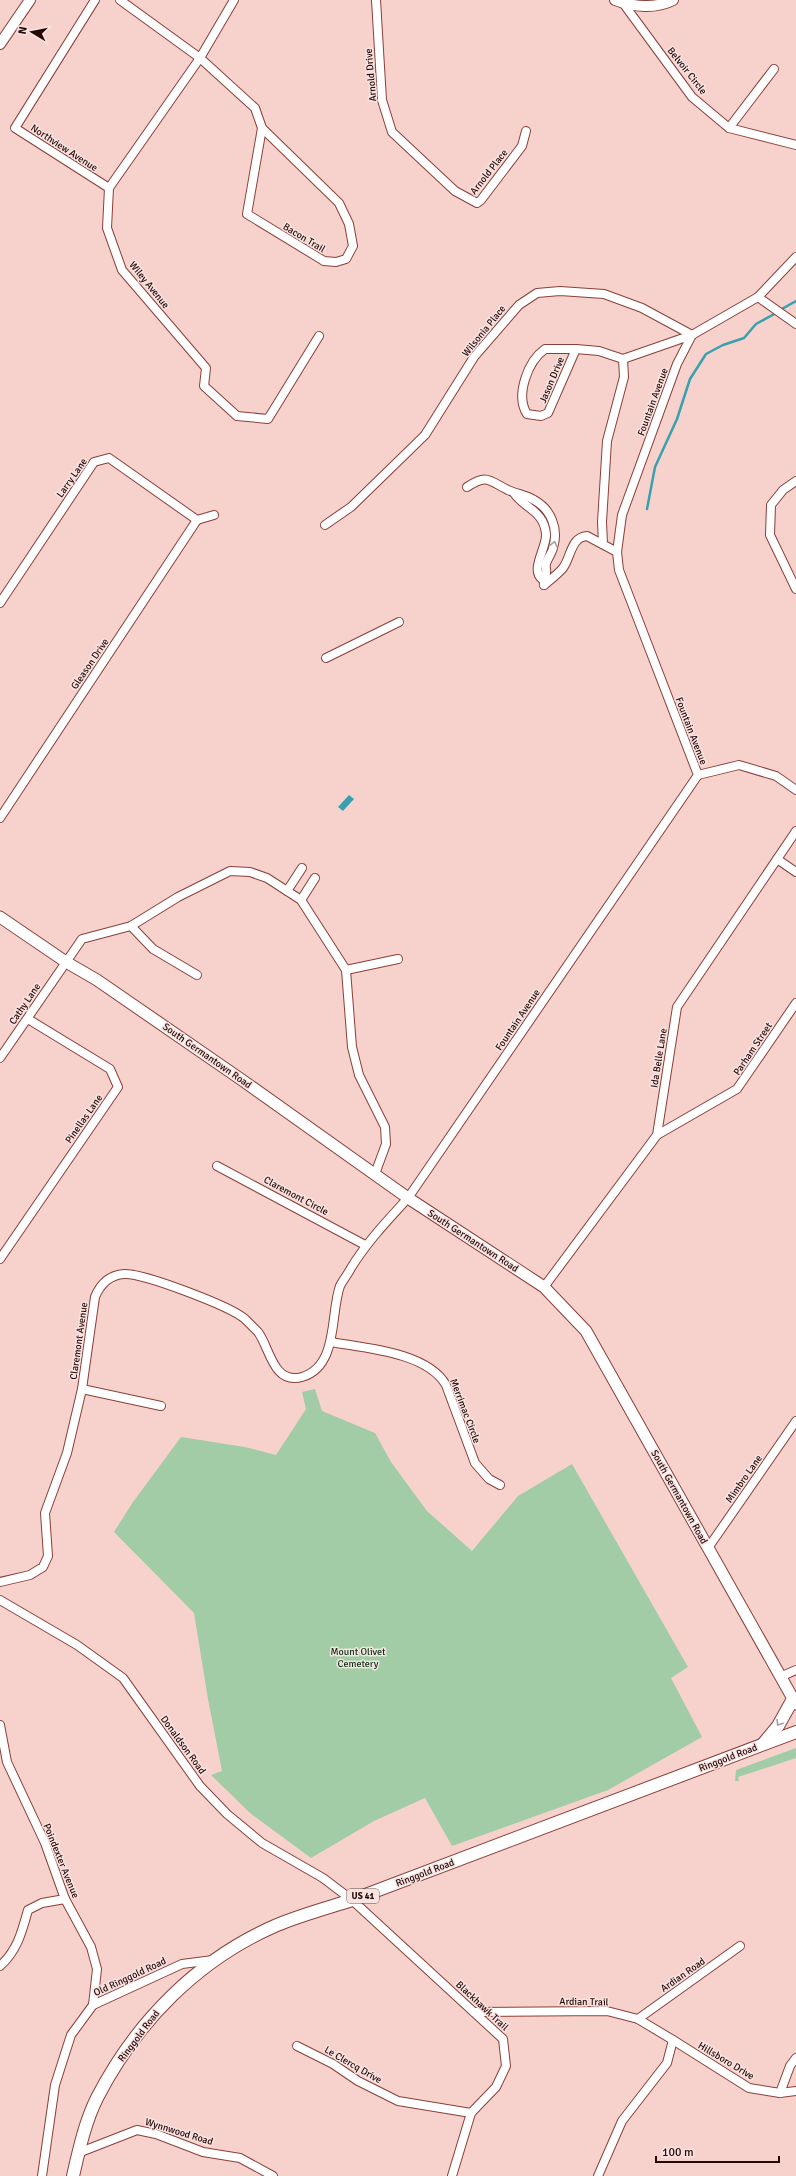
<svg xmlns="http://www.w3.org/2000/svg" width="796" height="2176" viewBox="0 0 796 2176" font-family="Signika,sans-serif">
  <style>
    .green { fill: #a2cca5 }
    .water { fill: #39a1ae }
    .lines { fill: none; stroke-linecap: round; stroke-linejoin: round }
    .stream { stroke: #39a1ae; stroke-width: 2.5 }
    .minor-casing { stroke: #8a3f38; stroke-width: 10 }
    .tertiary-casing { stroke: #8a3f38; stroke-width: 12 }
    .secondary-casing { stroke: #8a3f38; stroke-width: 13 }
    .primary-casing { stroke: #8a3f38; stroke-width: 14 }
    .minor { stroke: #fff; stroke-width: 8 }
    .tertiary { stroke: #fff; stroke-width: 10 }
    .secondary { stroke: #fff; stroke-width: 11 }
    .primary { stroke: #fff; stroke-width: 12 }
    .oneway { stroke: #a89c9b }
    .labels { text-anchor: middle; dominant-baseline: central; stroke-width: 3; stroke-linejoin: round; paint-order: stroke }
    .shield { fill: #f7e4e2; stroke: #654a48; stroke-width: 1 }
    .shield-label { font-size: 9px; font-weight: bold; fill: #260806 }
    .street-label { font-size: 10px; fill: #260806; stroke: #f7e4e2 }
    .park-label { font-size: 10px; fill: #083312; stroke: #f7e4e2 }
  </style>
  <rect width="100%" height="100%" fill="#f7d2cd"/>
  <g class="green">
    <path d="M 315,1389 L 322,1411 L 375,1433 L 391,1462 L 427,1511 L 472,1551 L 518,1496 L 572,1464 L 688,1667 L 671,1678 L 702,1737 L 608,1790 L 452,1846 L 425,1798 L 374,1821 L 311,1858 L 250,1813 L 211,1775 L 222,1771 L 208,1699 L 194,1613 L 114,1532 L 133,1502 L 181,1437 L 245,1447 L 276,1455 L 306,1409 L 302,1392 Z"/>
    <path d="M 796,1748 L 796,1758 L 738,1777 L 739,1781 L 735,1781 L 736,1770 Z"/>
  </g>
  <path class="water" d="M 349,795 L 354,799 L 343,811 L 338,807 Z"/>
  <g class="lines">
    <g class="stream">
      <path d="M 780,310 L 796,301"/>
      <path d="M 647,509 L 655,467 L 677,419 L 690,379 L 706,354 L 723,345 L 744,338 L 756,324 L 776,313"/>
    </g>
    <g class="minor-casing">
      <g id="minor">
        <path d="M 95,0 L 15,128 L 109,188"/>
        <path d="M 120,0 L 200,58 L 255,108 L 262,128"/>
        <path d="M 234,0 L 200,58 L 109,188 L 107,228 L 122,270 L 206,368 L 204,386 L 237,416 L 268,419 L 319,336"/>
        <path d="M 376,0 L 382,100 L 392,132 L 455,191 L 477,203 L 481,200 L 522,146 L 526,131"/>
        <path d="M 623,3 L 692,97 L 729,128 L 796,145"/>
        <path d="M 262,128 L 339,203 L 349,224 L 353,246 L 346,259 L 336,262 L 324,261 L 247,214 Z"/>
        <path d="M 729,128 L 774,69"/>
        <path d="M 758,297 L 796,324"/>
        <path d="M 545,349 L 576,349 L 548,413 L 541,416 L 527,414 C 515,395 528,361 545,349 Z"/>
        <path d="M 576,349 L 599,351 L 623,359 L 624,377 L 607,441 L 602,522 L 603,544"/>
        <path d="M 623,359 L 692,335"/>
        <path d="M 796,481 L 783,490 L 771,505 L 770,535 L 796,589"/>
        <path d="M 467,487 C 487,474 488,480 508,490 C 517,494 526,495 534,500 C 551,509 559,529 553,548 C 552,553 547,559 546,564 C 545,568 547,570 546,573 C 546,578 543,580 544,585"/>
        <path d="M 514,493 C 523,508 544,510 546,534 C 547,548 529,570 543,580"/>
        <path d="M 325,525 L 351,507 L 425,435 L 474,357 L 519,305 L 537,293 L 560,291 L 604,294 L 642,308 L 692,335"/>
        <path d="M 544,585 C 550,580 558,574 563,568 C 571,557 571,537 587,536 L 617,552"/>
        <path d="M 0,603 L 94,462 L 109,458 L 197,520 L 214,515"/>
        <path d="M 326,658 L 399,622"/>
        <path d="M 698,775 L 739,765 L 776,776 L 796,790"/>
        <path d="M 0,818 L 197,520"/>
        <path d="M 777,859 L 796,872"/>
        <path d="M 287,891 L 302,868"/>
        <path d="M 301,900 L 315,878"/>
        <path d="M 131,926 L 153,949 L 197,975"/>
        <path d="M 346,970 L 398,959"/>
        <path d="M 0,1058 L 82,939 L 131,926 L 178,897 L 230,871 L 250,872 L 267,878 L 301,900 L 346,970 L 352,1047 L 359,1075 L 385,1127 L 386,1144 L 375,1174"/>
        <path d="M 657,1135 L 737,1089 L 796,1003"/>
        <path d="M 217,1166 L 365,1245"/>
        <path d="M 0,1259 L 118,1087 L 110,1069 L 28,1019"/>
        <path d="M 544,1287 L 657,1135 L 677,1007 L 796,831"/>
        <path d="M 331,1342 C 364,1348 427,1352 446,1385 L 475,1463 L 489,1479 L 500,1485"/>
        <path d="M 82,1389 L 161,1406"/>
        <path d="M 708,1548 L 796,1421"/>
        <path d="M 0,1582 L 30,1575 L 43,1567 L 48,1556 L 45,1513 L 67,1453 L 82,1389 L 95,1297 C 100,1285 109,1275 124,1274 C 143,1273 230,1306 245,1319 C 249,1323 254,1328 258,1332 C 270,1348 273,1385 302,1377 C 339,1366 330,1313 340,1286 C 343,1280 348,1274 351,1268 C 367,1242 387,1221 408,1198 L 698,775 L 619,570 L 617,552 L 622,515 L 677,364 L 692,335 L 758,297 L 796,257"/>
        <path d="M 0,1600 L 77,1645 L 123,1678 L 200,1786 L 227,1814 L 262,1843 L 323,1878 L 352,1900 L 503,2039 L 506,2066 L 496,2087 L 471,2113 L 452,2176"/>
        <path d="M 780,1677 L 796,1670"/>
        <path d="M 0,1725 L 7,1762 L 45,1843 L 65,1899 L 91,1947 L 97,1969 L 93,2005"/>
        <path d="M 0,1966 C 17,1951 22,1932 28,1910 L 42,1903 L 65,1899"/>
        <path d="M 474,2012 L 607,2011 L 638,2019 L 673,2040 L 667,2063 L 622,2121 L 598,2176"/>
        <path d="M 638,2019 L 740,1946"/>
        <path d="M 673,2040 L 749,2088 L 780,2093 L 796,2091"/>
        <path d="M 297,2046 L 333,2064 L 358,2081 L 398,2101 L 471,2113"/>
        <path d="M 780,2093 L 790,2066 L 796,2058"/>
        <path d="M 78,2153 L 137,2130 L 156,2134 L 203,2152 L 240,2158 L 273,2176"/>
        <path d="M 42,2176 L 55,2085 L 71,2035 L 93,2005 L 182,1964 L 213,1960"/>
      </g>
    </g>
    <g class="tertiary-casing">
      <g id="tertiary">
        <path d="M 615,0 C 633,7 656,9 673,0"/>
        <path d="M 0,44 L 30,0"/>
      </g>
    </g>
    <g class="secondary-casing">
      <path id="secondary" d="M 0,917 L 66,962 L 97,980 L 242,1080 L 408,1198 L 544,1287 L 586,1331 L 796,1704"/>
    </g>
    <g class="primary-casing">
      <g id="primary">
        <path d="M 763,1744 L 778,1726 L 793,1699"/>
        <path d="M 73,2176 C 79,2150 85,2122 97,2098 C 136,2022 198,1959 277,1925 C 301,1915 327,1908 352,1900 L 796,1732"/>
      </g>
    </g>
    <use href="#minor" class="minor"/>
    <use href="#tertiary" class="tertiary"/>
    <use href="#secondary" class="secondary"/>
    <use href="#primary" class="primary"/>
  </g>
  <defs><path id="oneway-chevron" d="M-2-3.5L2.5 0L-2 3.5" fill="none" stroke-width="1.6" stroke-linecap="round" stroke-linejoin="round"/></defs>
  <g class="oneway">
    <use href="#oneway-chevron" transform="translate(554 544) rotate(-77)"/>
    <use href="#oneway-chevron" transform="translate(779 1723) rotate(122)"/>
  </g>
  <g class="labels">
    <rect class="shield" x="347" y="1889" width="32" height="14" rx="3"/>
    <g class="shield-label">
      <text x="363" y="1896">US 41</text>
    </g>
    <g class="street-label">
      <text transform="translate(687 71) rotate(52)">Belvoir Circle</text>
      <text transform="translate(371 75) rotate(-95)">Arnold Drive</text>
      <text transform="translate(64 148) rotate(33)">Northview Avenue</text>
      <text transform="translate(489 172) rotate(-52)">Arnold Place</text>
      <text transform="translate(304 238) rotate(31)">Bacon Trail</text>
      <text transform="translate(149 285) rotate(51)">Wiley Avenue</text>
      <text transform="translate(484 331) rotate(-51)">Wilsonia Place</text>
      <text transform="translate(552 380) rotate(-67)">Jason Drive</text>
      <text transform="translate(653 402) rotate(-70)">Fountain Avenue</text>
      <text transform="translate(72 478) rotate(-55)">Larry Lane</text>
      <text transform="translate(90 664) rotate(-56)">Gleason Drive</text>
      <text transform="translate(691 731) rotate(69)">Fountain Avenue</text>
      <text transform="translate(25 1004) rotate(-56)">Cathy Lane</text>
      <text transform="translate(518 1020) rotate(-56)">Fountain Avenue</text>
      <text transform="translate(753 1049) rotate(-56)">Parham Street</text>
      <text transform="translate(207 1056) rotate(35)">South Germantown Road</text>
      <text transform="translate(659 1058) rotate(-81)">Ida Belle Lane</text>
      <text transform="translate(84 1119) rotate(-55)">Pinellas Lane</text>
      <text transform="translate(296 1196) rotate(28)">Claremont Circle</text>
      <text transform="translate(473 1241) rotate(33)">South Germantown Road</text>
      <text transform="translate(79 1341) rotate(-82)">Claremont Avenue</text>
      <text transform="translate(465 1411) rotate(69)">Merrimac Circle</text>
      <text transform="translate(744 1479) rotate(-55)">Mimbro Lane</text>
      <text transform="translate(679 1497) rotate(61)">South Germantown Road</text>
      <text transform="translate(183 1745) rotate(54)">Donaldson Road</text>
      <text transform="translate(728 1758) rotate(-21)">Ringgold Road</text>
      <text transform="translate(61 1861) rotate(68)">Poindexter Avenue</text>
      <text transform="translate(425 1873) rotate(-21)">Ringgold Road</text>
      <text transform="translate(683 1975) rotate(-35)">Ardian Road</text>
      <text transform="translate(130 1977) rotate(-25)">Old Ringgold Road</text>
      <text transform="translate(584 2002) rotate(1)">Ardian Trail</text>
      <text transform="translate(482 2006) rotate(43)">Blackhawk Trail</text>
      <text transform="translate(139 2036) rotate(-53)">Ringgold Road</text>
      <text transform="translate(726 2061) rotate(31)">Hillsboro Drive</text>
      <text transform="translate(353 2065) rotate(30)">Le Clercq Drive</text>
      <text transform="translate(179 2132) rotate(17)">Wynnwood Road</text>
    </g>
    <g class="park-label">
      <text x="358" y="1652">Mount Olivet<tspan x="358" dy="12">Cemetery</tspan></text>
    </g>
  </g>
  <g transform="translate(32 32) rotate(280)" stroke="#f7e4e2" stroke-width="3" paint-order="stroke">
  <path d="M0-3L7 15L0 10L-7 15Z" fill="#260806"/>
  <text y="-6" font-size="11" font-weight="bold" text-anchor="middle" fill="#260806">N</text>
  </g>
  <path d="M656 2156v6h123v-6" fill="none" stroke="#260806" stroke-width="2"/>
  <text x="662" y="2156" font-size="12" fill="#260806" stroke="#f7e4e2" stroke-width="3" paint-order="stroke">100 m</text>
</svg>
